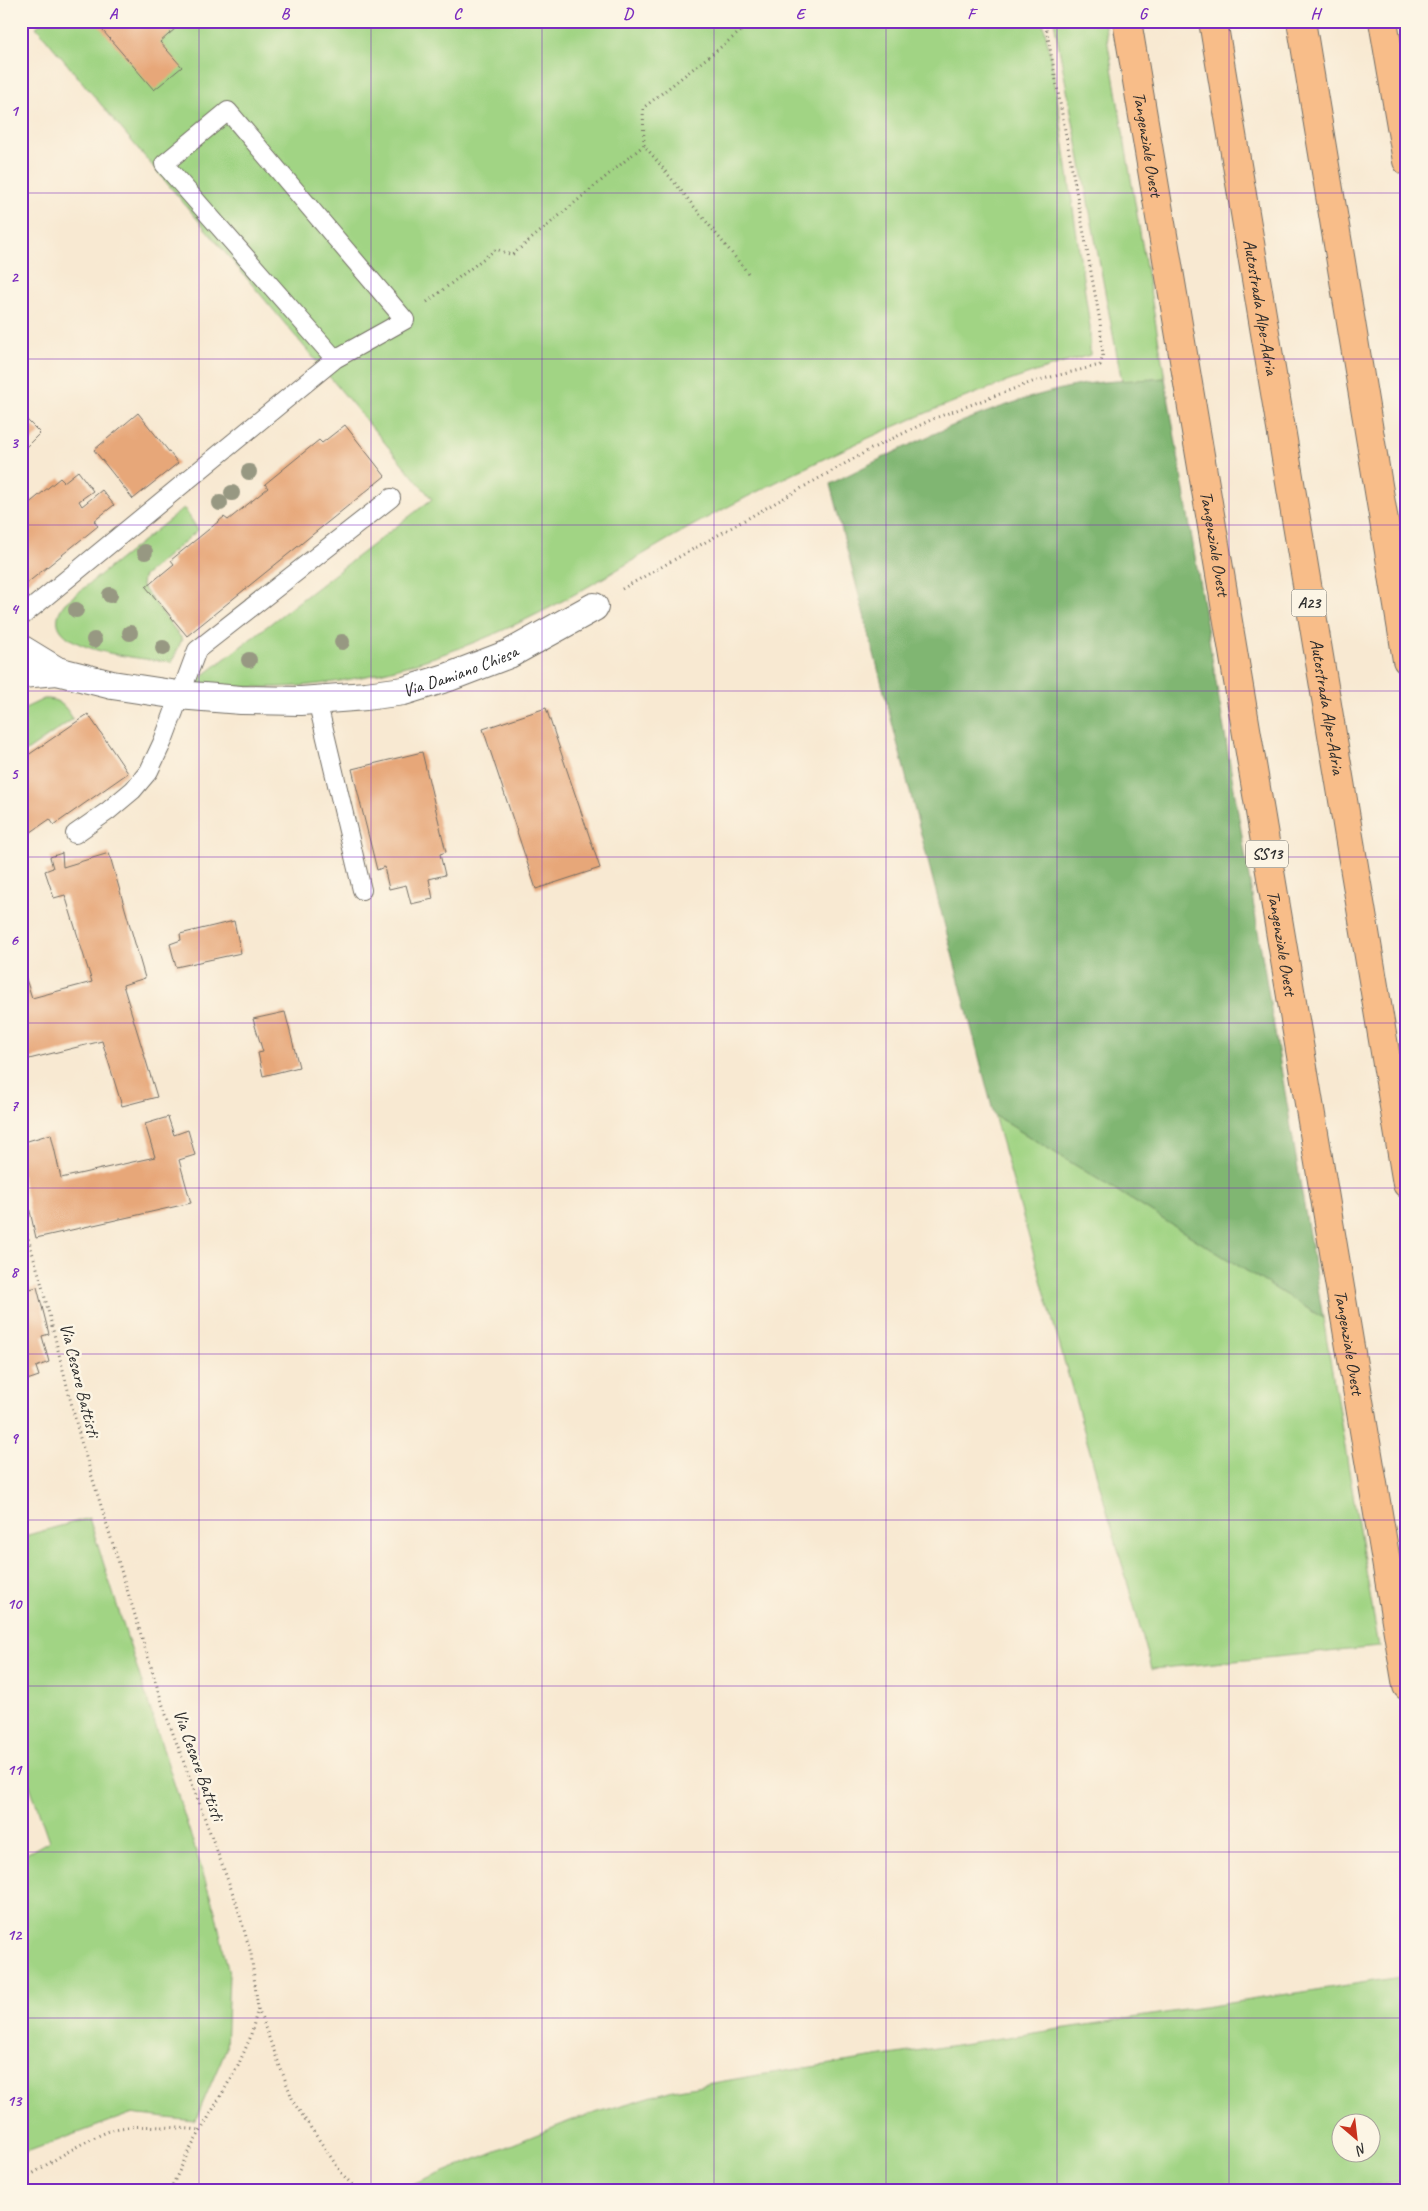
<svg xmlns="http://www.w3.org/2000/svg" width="1428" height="2211" viewBox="0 0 1428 2211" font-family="Caveat,sans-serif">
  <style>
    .green { fill: #a1d484; stroke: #668058; fill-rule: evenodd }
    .forest { fill: #80b672; stroke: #56704e }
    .building { fill: #e7a779 }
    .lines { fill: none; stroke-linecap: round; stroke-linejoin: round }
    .service-casing { stroke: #736e65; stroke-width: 20 }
    .minor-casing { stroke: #736e65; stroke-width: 30 }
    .trunk-casing { stroke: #736e65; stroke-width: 30 }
    .motorway-casing { stroke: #736e65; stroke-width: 30 }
    .path { stroke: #736e65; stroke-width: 3; stroke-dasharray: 1 4; stroke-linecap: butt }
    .service { stroke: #fff; stroke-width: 18 }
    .minor { stroke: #fff; stroke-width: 28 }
    .trunk { stroke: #f8bd89; stroke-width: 28 }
    .motorway { stroke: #f8bd89; stroke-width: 28 }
    .tree { fill: #979882 }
    .grid { fill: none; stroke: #7b2cbf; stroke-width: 1; stroke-opacity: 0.55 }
    .labels { text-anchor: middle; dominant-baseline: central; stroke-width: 5; stroke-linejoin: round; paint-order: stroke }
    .shield { fill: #fcf5e5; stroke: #6a6863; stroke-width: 1 }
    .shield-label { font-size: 16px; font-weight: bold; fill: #2b2b2b }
    .street-label { font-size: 18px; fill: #2b2b2b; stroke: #fcf5e5 }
    .neatline { fill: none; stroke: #7b2cbf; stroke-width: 2 }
    .grid-label { font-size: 16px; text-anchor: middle; font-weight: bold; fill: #7b2cbf }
  </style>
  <rect width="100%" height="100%" fill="#fcf5e5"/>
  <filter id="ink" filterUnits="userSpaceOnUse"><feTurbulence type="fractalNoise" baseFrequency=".02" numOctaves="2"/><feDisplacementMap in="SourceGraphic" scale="10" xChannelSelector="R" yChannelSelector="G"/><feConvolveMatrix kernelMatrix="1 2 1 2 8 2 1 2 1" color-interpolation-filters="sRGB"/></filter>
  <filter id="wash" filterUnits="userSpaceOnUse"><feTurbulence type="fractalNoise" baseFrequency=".0096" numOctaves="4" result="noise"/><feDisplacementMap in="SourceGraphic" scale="20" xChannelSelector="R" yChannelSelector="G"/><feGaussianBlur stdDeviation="1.12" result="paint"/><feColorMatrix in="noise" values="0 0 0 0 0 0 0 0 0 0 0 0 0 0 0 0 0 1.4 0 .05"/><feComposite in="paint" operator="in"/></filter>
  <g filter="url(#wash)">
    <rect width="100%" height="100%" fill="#f8e9d2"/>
    <g class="green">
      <path d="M 44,21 L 1043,21 L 1053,69 L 1090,327 L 1090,355 C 955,394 825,455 701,521 C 658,544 617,571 575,594 C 493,640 393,679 299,686 C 264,689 227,686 192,684 L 432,499 L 36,27 Z"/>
      <path d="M 1054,21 L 1104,21 L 1165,378 L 1122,382 Z"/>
      <path d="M 184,508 L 198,530 L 143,577 L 142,586 L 182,639 L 172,662 C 147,659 27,651 65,603 Z"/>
      <path d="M 44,699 C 59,698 66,707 73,719 L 21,755 L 21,710 Z"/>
      <path d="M 994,1115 L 1323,1318 L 1379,1647 L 1152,1669 Z"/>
      <path d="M 89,1518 L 215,1911 L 229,1974 L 226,2049 L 195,2121 L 130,2114 L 21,2154 L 21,1857 L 49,1841 L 21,1760 L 21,1537 Z"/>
      <path d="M 1407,1976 L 1407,2182 L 1326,2190 L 400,2190 L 575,2119 L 673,2090 L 759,2075 ZM 1340,2124 L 1370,2124 L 1370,2154 L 1340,2154 Z"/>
    </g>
    <path class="forest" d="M 1165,378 L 1323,1318 L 994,1115 L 830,484 C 906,446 985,406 1070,387 C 1100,380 1134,381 1165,378 Z"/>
    <g id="blocks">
      <g class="building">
        <path d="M 100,21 L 184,21 L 160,42 L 182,67 L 154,90 L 97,24 Z"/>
        <path d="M 138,413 L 178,463 L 133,499 L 94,450 Z"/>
        <path d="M 27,420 L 40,433 L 21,452 L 21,426 Z"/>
        <path d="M 345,425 L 385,476 L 187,636 L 146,587 L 174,564 L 171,560 L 224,517 L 228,520 L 268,488 L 265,484 L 319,440 L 322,443 Z"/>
        <path d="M 78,471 L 93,491 L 79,501 L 82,506 L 102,490 L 114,505 L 94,521 L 98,526 L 21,588 L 21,510 L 60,478 L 64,482 Z"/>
        <path d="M 546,708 L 600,868 L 536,889 L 483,729 Z"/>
        <path d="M 88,714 L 128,773 L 54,825 L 50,819 L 21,839 L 21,760 Z"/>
        <path d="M 422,752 L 446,852 L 440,854 L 445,875 L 429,879 L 433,899 L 411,904 L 406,885 L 389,889 L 384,867 L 377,870 L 352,769 Z"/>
        <path d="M 62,853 L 63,867 L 109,853 L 145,978 L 123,985 L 157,1097 L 122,1106 L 102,1041 L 21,1061 L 21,963 L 32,998 L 92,982 L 65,895 L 54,898 L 45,871 L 53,868 L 50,857 Z"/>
        <path d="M 234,921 L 241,953 L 176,967 L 170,944 L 181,940 L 180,934 Z"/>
        <path d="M 285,1012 L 299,1067 L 263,1076 L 258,1053 L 263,1052 L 253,1019 Z"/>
        <path d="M 168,1117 L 174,1135 L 188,1130 L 195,1155 L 179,1160 L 191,1203 L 36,1238 L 21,1171 L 21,1143 L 51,1134 L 61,1178 L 155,1157 L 145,1124 Z"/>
        <path d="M 21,1259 L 30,1289 L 37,1287 L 49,1334 L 42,1336 L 49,1362 L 36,1367 L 39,1376 L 21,1382 Z"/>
      </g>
    </g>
  </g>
  <g filter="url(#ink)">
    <use href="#blocks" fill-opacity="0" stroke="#736e65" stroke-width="1"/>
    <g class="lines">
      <g class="service-casing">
        <g id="service">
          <path d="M 21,617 L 335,359 L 405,320 L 228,111 L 164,164 L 335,359"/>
          <path d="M 317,700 L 362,890"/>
          <path d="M 75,834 L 108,811 L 133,790 L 149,771 L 163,741 L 197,650 L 391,498"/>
        </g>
      </g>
      <g class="minor-casing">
        <g id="minor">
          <path id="s1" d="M 21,649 L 57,671 L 112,685 L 178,695 L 241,700 L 301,701 L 366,696 L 404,691 L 449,677 L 509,654 L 594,607"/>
          <path d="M 21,674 L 57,671"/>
        </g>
      </g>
      <g class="trunk-casing">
        <g id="trunk">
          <path id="s2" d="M 1127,21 L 1407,1686"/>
          <path d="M 1383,21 L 1407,161"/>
        </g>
      </g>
      <g class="motorway-casing">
        <g id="motorway">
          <path id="s3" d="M 1213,21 L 1407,1184"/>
          <path d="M 1301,21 L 1407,660"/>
        </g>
      </g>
      <g class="path">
        <path d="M 748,273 L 644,145 L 643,108 L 754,21"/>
        <path d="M 427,302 L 496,249 L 512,255 L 644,145"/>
        <path d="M 622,589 L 871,449 L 935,418 L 1035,381 L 1100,365 L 1103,356 L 1100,321 L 1045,21"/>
        <path d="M 21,1215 L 40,1278 L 80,1438 L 165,1712 L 236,1902 L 251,1954 L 258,2008 L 250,2038 L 238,2066 L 189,2151 L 170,2190"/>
        <path d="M 258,2009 L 294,2103 L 343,2175 L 357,2190"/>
        <path d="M 21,2181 C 50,2163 80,2142 112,2130 C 132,2123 179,2128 200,2130"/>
      </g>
      <use href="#service" class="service"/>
      <use href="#minor" class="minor"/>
      <use href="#trunk" class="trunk"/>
      <use href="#motorway" class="motorway"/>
    </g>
    <g class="tree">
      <circle cx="249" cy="472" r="8"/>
      <circle cx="232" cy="493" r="8"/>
      <circle cx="220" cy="503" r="8"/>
      <circle cx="145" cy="552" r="8"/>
      <circle cx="110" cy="595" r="8"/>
      <circle cx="76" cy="610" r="8"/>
      <circle cx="130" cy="633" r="8"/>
      <circle cx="94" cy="640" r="8"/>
      <circle cx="342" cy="642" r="8"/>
      <circle cx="163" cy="648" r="8"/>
      <circle cx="249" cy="660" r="8"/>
    </g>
  </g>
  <path class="grid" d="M 199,21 L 199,2190M 371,21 L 371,2190M 542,21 L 542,2190M 714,21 L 714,2190M 886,21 L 886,2190M 1057,21 L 1057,2190M 1229,21 L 1229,2190M 21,193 L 1407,193M 21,359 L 1407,359M 21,525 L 1407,525M 21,691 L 1407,691M 21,857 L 1407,857M 21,1023 L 1407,1023M 21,1188 L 1407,1188M 21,1354 L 1407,1354M 21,1520 L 1407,1520M 21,1686 L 1407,1686M 21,1852 L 1407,1852M 21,2018 L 1407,2018"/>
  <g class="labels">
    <g class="shield">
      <rect x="1291.5" y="589.5" width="35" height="27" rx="4"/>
      <rect x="1246" y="840.5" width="42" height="27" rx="4"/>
    </g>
    <g class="shield-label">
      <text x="1309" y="603">A23</text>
      <text x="1267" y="854">SS13</text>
    </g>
    <g class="street-label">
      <text stroke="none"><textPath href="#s2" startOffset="125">Tangenziale Ovest</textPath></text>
      <text stroke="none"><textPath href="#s3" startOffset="290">Autostrada Alpe-Adria</textPath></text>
      <text stroke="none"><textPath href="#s2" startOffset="530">Tangenziale Ovest</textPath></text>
      <text stroke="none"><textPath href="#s1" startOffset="452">Via Damiano Chiesa</textPath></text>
      <text stroke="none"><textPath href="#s3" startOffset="695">Autostrada Alpe-Adria</textPath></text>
      <text stroke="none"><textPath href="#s2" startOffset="935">Tangenziale Ovest</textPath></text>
      <text stroke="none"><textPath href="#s2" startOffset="1340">Tangenziale Ovest</textPath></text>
      <text transform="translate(80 1380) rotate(76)">Via Cesare Battisti</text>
      <text transform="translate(199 1765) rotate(70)">Via Cesare Battisti</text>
    </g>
  </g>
  <rect width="1428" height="2211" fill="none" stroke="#fcf5e5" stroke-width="55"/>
  <g transform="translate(1356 2138) rotate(152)"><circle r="24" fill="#fcf5e5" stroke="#a8a49b"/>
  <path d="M0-4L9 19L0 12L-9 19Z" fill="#c8321e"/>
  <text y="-8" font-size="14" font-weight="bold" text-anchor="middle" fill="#2b2b2b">N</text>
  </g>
  <rect x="28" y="28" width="1372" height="2156" class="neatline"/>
  <g class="grid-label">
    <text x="113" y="19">A</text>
    <text x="285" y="19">B</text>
    <text x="457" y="19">C</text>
    <text x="628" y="19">D</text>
    <text x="800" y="19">E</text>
    <text x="971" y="19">F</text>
    <text x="1143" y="19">G</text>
    <text x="1315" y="19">H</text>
    <text x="14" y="116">1</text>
    <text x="14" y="282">2</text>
    <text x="14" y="448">3</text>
    <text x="14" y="614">4</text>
    <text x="14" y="779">5</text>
    <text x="14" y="945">6</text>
    <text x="14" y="1111">7</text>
    <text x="14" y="1277">8</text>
    <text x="14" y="1443">9</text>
    <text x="14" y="1609">10</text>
    <text x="14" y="1775">11</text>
    <text x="14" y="1940">12</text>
    <text x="14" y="2106">13</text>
  </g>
</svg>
